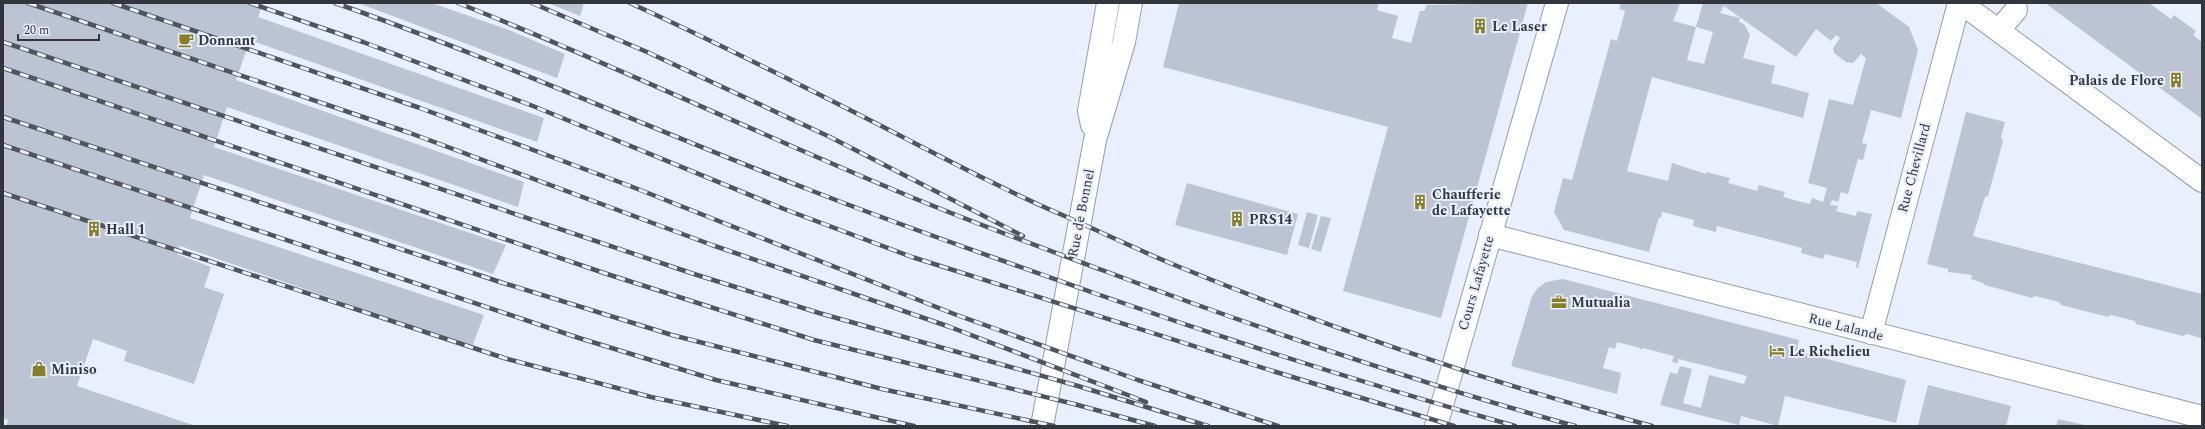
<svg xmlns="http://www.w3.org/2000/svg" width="2205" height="429" viewBox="0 0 2205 429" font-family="Spectral,serif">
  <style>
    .building { fill: #bcc4d3; fill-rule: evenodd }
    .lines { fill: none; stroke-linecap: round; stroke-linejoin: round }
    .street-casing { stroke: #959cab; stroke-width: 24 }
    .secondary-casing { stroke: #959cab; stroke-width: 24 }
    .primary-casing { stroke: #959cab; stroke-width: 24 }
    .street { stroke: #fff; stroke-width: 22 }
    .secondary { stroke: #fff; stroke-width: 22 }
    .primary { stroke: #fff; stroke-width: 22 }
    .rail-casing { stroke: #50545b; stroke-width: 4.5 }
    .rail { stroke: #e9effc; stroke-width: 3; stroke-dasharray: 9; stroke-linecap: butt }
    .labels { text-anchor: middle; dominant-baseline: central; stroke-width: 4; stroke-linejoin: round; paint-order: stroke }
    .poi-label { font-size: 14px; font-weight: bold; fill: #33363c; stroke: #e9effc; text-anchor: start }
    .street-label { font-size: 14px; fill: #33363c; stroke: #e9effc }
  </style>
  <rect width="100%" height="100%" fill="#e9effc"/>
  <g class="building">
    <path d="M 3,3 L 263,3 L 258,17 L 544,118 L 537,142 L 250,40 L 236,80 L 524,182 L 518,207 L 227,107 L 214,147 L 506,245 L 493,274 L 204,175 L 190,218 L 484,315 L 472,347 L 180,246 L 177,254 L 211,267 L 204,287 L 224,294 L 194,384 L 124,361 L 127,351 L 93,339 L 77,386 L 196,426 L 6,426 L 8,420 L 3,418 Z"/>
    <path d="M 358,3 L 432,3 L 509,30 L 565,54 L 557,78 Z"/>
    <path d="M 548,3 L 584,3 L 580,16 Z"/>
    <path d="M 1179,3 L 1379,3 L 1377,10 L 1398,16 L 1392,38 L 1411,43 L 1420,11 L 1424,11 L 1427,5 L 1528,3 L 1441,318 L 1343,291 L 1388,127 L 1163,67 Z"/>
    <path d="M 1621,3 L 1680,3 L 1673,21 L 1696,27 L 1703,3 L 1876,3 L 1909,27 L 1918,50 L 1901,118 L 1871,110 L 1862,143 L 1867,144 L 1863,160 L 1858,159 L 1848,194 L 1841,192 L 1838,202 L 1832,200 L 1830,205 L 1838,206 L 1836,211 L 1856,216 L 1857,211 L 1872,214 L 1858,268 L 1856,267 L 1857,262 L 1825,254 L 1823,259 L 1801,253 L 1802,248 L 1717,226 L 1716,232 L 1693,226 L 1694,220 L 1662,212 L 1661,218 L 1659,217 L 1649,252 L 1564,230 L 1554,212 L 1563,178 L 1572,180 L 1611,39 L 1617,41 L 1625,11 L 1619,9 ZM 1724,6 L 1796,57 L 1816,29 L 1831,41 L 1836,35 L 1840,38 L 1833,48 L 1834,53 L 1846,62 L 1853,63 L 1861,54 L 1866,58 L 1853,105 L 1829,99 L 1808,183 L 1827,188 L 1823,202 L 1812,198 L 1810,204 L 1783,197 L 1785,192 L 1759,185 L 1757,191 L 1728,183 L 1730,178 L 1706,172 L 1706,174 L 1672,163 L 1668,181 L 1627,171 L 1652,77 L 1803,118 L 1809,93 L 1771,83 L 1775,66 L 1743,58 L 1750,35 L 1744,24 L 1739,22 L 1740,18 L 1720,13 ZM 1696,27 L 1713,32 L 1704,64 L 1687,60 Z"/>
    <path d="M 2045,3 L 2149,3 L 2171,19 L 2174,15 L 2196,31 L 2193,35 L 2202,42 L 2202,119 Z"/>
    <path d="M 1966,112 L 2005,122 L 2001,137 L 2003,141 L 1988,196 L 1985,197 L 1973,236 L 2202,294 L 2201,338 L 2187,334 L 2183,336 L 2136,324 L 2135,321 L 2111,315 L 2108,317 L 2061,305 L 2059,302 L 2035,296 L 2032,298 L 1985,285 L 1983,283 L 1971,279 L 1972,275 L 1948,272 L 1948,269 L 1927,264 Z"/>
    <path d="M 1187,183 L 1298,214 L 1287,255 L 1175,225 Z"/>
    <path d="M 1307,212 L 1318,215 L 1309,248 L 1298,245 Z"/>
    <path d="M 1321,216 L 1331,218 L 1321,252 L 1311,249 Z"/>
    <path d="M 1563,279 L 1799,340 L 1797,351 L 1906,380 L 1896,423 L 1785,396 L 1778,426 L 1741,416 L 1739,425 L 1660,405 L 1670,372 L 1677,374 L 1680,366 L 1692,369 L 1683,403 L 1701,408 L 1709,375 L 1744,384 L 1747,376 L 1678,359 L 1678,363 L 1672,362 L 1674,356 L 1643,348 L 1640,350 L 1640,348 L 1617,342 L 1615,349 L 1609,347 L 1603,368 L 1621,373 L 1617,394 L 1511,366 L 1532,296 L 1538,288 L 1546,282 Z"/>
    <path d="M 1928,385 L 2011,406 L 2006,426 L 1918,425 Z"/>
    <path d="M 2058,419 L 2085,425 L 2085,426 L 2056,426 Z"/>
  </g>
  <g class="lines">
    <g class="street-casing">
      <g id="street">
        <path d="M 1999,30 L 2016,10"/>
        <path d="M 1490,235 L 2202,417"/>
        <path d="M 1871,333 L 1959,3"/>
      </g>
    </g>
    <g class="secondary-casing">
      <g id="secondary">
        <path d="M 1092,125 L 1089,111 L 1108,3"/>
        <path d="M 1042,426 L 1095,140 L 1124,42 L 1131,3"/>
        <path d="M 1436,426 L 1557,3"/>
      </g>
    </g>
    <g class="primary-casing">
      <path id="primary" d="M 1961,3 L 2202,181"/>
    </g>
    <use href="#street" class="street"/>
    <use href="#secondary" class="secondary"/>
    <use href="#primary" class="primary"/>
    <g class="rail-casing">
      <g id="rail">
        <path d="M 28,3 L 410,133 L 712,245 L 950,327 L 1146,402"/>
        <path d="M 113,3 L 420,108 L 630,186 L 954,314 L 1138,380 L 1278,426"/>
        <path d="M 250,3 L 363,42 L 533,106 L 784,209 L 912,257 L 1276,372 L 1454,426"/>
        <path d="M 335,3 C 496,59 651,129 810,190 C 904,227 999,259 1094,293 C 1233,342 1373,386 1515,426"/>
        <path d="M 458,3 C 613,64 762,136 916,199 C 977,224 1040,247 1102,270 C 1257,328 1415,382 1575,426"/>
        <path d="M 532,3 L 647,52 L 830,137 L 1023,236"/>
        <path d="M 630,3 C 720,44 807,88 895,133 C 949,161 1004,190 1060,214 C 1099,231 1138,250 1177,266 C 1332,329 1490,383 1652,426"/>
        <path d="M 3,42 L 694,274 L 819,313 L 1078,386 L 1208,426"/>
        <path d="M 3,68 L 607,274 L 814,340 L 1074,404 L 1155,426"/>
        <path d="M 3,117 L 500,282 L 672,335 L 882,389 L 1054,426"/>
        <path d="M 3,145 L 579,338 L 716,380 L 914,426"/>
        <path d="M 3,193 L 504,358 L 651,397 L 787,426"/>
      </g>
    </g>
    <use href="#rail" class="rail"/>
  </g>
  <defs>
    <g id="building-bare" transform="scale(1.2)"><path d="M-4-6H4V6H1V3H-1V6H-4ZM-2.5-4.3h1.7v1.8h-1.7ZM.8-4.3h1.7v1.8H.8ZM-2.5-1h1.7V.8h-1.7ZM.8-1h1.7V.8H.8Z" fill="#868129" stroke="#e9effc" stroke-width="2.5" paint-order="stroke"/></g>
    <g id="cafe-bare" transform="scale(1.2)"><path d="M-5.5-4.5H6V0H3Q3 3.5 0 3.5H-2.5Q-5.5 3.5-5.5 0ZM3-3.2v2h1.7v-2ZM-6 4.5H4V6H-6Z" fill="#868129" stroke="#e9effc" stroke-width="2.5" paint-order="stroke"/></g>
    <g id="office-bare" transform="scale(1.2)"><path d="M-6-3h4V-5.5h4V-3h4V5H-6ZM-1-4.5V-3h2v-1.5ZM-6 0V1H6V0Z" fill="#868129" stroke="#e9effc" stroke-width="2.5" paint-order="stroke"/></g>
    <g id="hotel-bare" transform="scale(1.2)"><path d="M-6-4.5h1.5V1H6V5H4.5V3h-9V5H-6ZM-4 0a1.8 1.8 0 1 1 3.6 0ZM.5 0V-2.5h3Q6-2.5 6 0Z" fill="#868129" stroke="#e9effc" stroke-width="2.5" paint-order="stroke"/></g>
    <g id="shop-bare" transform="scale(1.2)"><path d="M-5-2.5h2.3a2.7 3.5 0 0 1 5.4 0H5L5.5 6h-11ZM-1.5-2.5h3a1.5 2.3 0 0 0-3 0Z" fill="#868129" stroke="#e9effc" stroke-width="2.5" paint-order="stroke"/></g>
  </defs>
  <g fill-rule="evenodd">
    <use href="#building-bare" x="1480" y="26"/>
    <use href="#cafe-bare" x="186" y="40"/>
    <use href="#building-bare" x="2176" y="80"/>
    <use href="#building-bare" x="1420" y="202"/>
    <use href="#building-bare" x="1237" y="219"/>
    <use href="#building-bare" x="94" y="229"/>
    <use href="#office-bare" x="1559" y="302"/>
    <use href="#hotel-bare" x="1777" y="351"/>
    <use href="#shop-bare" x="39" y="369"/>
  </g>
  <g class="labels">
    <g class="poi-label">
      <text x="1492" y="26">Le Laser</text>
      <text x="198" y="40">Donnant</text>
      <text x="2164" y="80" text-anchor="end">Palais de Flore</text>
      <text x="1432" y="194">Chaufferie<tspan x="1432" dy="16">de Lafayette</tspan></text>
      <text x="1249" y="219">PRS14</text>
      <text x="106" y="229">Hall 1</text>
      <text x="1571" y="302">Mutualia</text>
      <text x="1789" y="351">Le Richelieu</text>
      <text x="51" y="369">Miniso</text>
    </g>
    <g class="street-label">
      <text transform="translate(1914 168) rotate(-75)">Rue Chevillard</text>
      <text transform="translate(1081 213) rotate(-79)">Rue de Bonnel</text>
      <text transform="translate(1476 283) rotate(-74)">Cours Lafayette</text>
      <text transform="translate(1846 327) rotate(14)">Rue Lalande</text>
    </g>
  </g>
  <rect width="2205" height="429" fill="none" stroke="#33363c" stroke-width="8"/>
  <path d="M18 34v6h81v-6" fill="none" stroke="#33363c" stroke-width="2"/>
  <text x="24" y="34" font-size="12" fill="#33363c" stroke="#e9effc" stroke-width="3" paint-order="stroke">20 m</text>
</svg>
